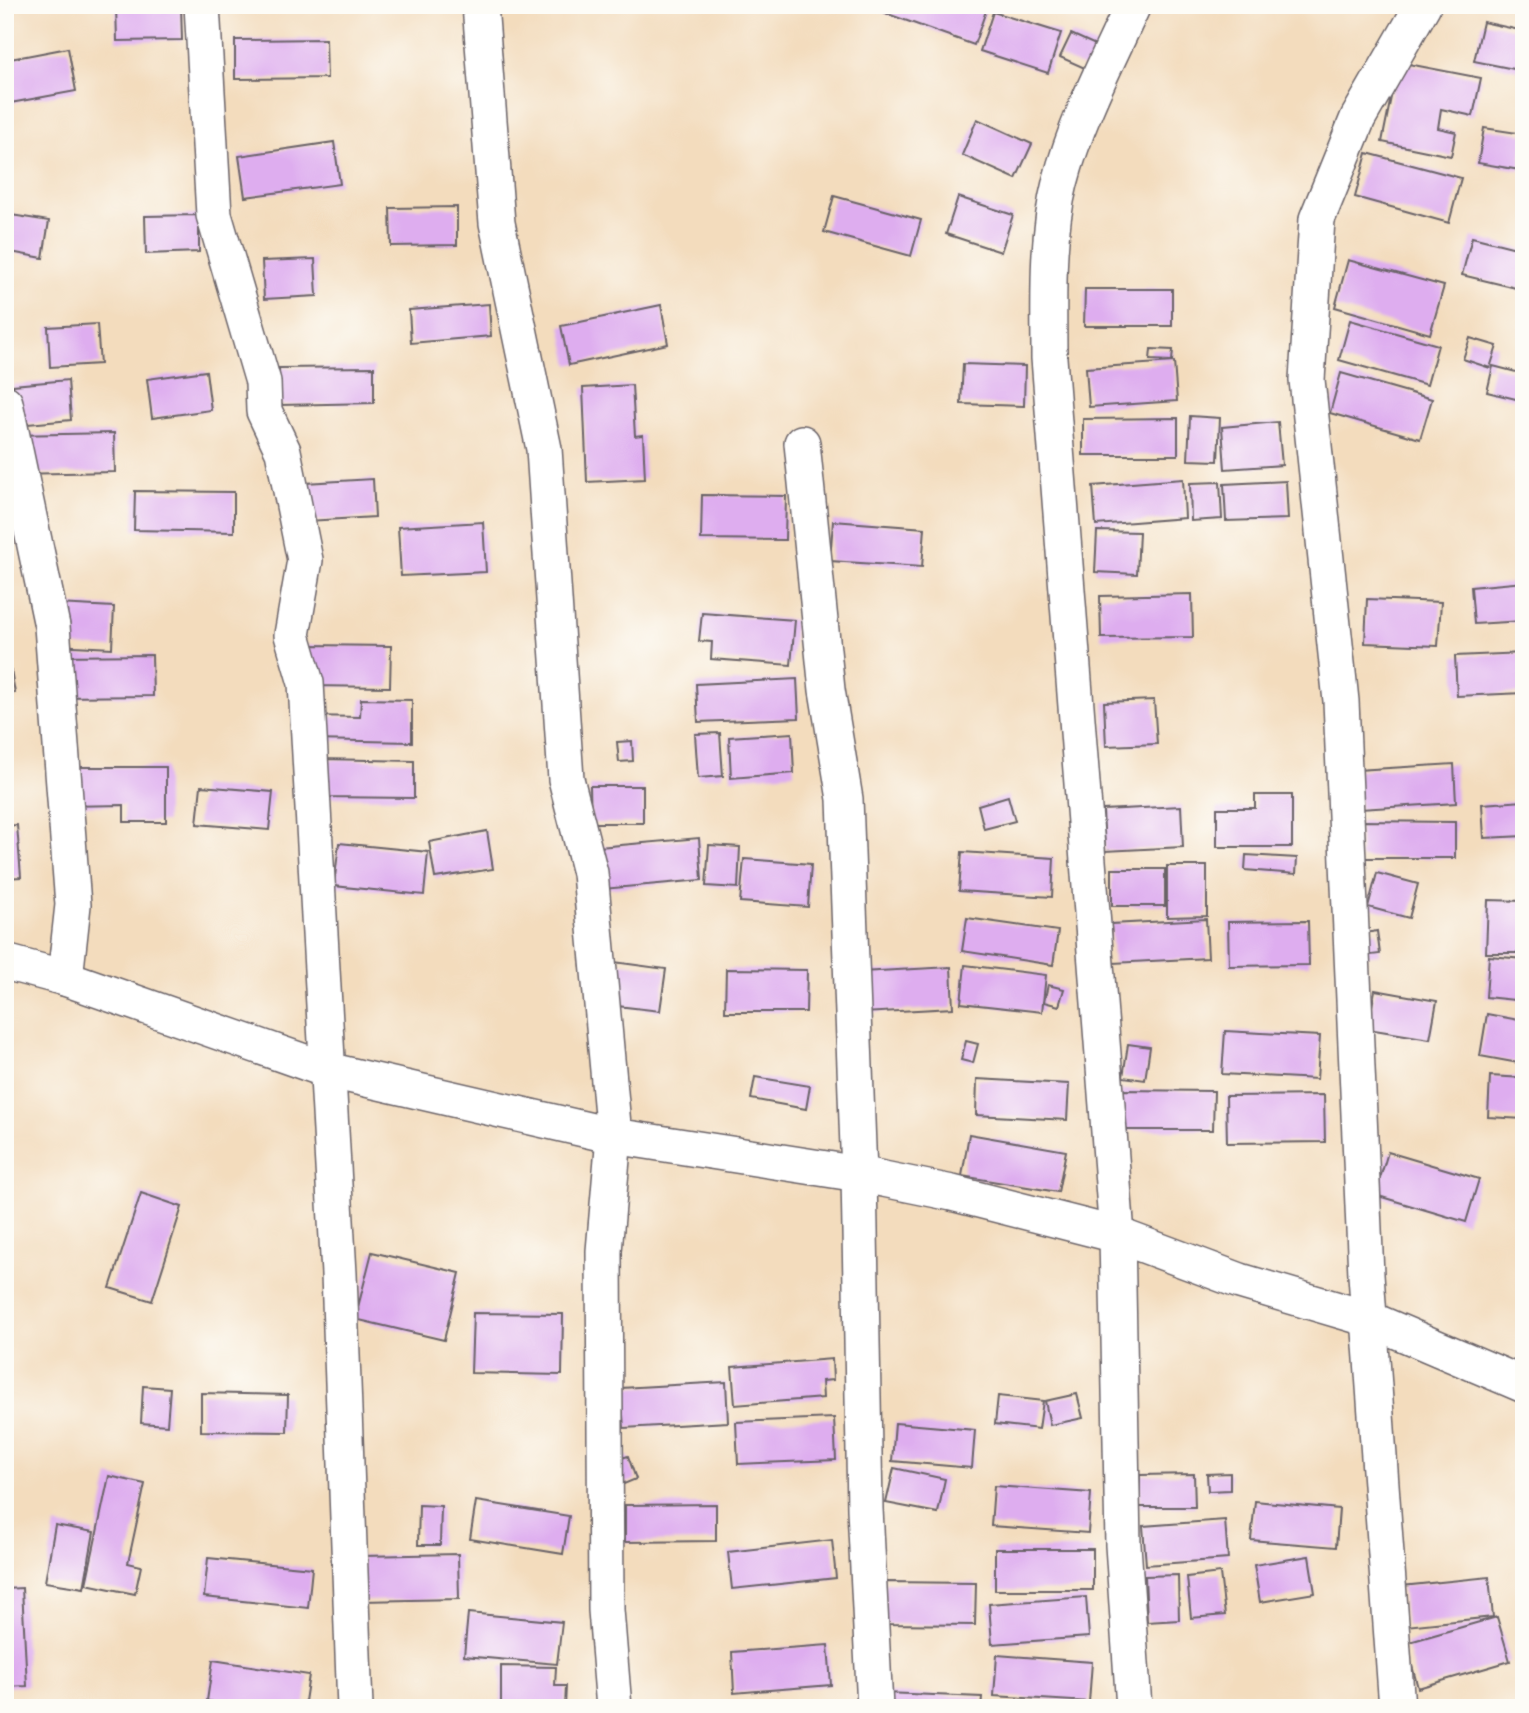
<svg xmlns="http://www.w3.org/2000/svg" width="1529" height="1713" viewBox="0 0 1529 1713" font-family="'Playpen Sans',sans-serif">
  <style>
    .building { fill: #deadef }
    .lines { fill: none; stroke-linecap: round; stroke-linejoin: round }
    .minor-casing { stroke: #6b6368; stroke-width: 38 }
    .minor { stroke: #fff; stroke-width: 35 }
  </style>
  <rect width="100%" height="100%" fill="#fdfcf7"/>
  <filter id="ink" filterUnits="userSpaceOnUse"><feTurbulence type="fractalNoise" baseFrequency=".0143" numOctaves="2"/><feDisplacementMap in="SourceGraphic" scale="14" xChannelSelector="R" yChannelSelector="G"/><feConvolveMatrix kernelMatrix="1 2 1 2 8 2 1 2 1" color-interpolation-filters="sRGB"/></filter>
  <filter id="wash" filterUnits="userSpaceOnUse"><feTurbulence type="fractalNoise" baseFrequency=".00686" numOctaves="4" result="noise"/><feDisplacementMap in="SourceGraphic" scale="28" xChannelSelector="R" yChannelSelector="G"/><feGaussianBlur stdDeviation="1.57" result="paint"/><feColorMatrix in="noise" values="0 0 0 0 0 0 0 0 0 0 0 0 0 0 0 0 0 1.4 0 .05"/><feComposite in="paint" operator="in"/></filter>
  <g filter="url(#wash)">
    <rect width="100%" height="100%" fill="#f3dcbd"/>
    <g id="blocks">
      <g class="building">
        <path d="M 116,5 L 181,5 L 182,40 L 117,41 Z"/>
        <path d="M 875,5 L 988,5 L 974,45 L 874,9 Z"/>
        <path d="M 993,12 L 1061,33 L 1048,73 L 980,51 Z"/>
        <path d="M 1483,22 L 1524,31 L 1524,71 L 1474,61 Z"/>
        <path d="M 1071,34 L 1100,47 L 1089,70 L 1060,57 Z"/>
        <path d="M 326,39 L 327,78 L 235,79 L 235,40 Z"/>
        <path d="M 68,48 L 76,91 L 5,104 L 5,60 Z"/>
        <path d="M 1398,62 L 1481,78 L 1473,116 L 1441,109 L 1438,128 L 1456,132 L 1451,156 L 1382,142 Z"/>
        <path d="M 977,119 L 1032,144 L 1016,179 L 962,155 Z"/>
        <path d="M 1484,128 L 1524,134 L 1520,170 L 1478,163 Z"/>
        <path d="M 334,142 L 340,184 L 245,197 L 239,156 Z"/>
        <path d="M 1367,153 L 1461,178 L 1449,223 L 1355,197 Z"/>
        <path d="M 834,196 L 921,220 L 911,256 L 824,232 Z"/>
        <path d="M 958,197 L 1013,215 L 1001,252 L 946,234 Z"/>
        <path d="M 457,207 L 457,245 L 391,246 L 390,208 Z"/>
        <path d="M 5,214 L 49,221 L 43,258 L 5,251 Z"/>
        <path d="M 199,215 L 199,252 L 146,254 L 145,216 Z"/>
        <path d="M 1472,237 L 1524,250 L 1524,290 L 1462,275 Z"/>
        <path d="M 315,259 L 317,296 L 264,299 L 262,261 Z"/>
        <path d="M 1348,260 L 1444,286 L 1430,334 L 1335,307 Z"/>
        <path d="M 1085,289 L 1172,289 L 1172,326 L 1084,326 Z"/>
        <path d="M 489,304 L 491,336 L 411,343 L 409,310 Z"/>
        <path d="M 661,305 L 668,344 L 569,365 L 561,326 Z"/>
        <path d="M 1350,320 L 1438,345 L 1427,385 L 1339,360 Z"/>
        <path d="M 97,324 L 100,364 L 50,367 L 48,327 Z"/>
        <path d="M 1470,338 L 1497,346 L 1490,368 L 1463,359 Z"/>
        <path d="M 1151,349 L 1173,350 L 1172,361 L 1150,360 Z"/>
        <path d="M 1174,362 L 1177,401 L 1089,407 L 1086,368 Z"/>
        <path d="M 963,364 L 1025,366 L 1024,406 L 961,404 Z"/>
        <path d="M 1493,366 L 1524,374 L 1524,401 L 1487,392 Z"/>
        <path d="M 374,367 L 374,403 L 280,405 L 279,368 Z"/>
        <path d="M 206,371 L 211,410 L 152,418 L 147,379 Z"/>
        <path d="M 1341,373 L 1432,399 L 1420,439 L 1330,413 Z"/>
        <path d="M 68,380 L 71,420 L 17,425 L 13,385 Z"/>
        <path d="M 632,385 L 635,436 L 643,435 L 645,479 L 587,482 L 583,388 Z"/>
        <path d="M 1190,416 L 1220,418 L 1218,461 L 1188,460 Z"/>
        <path d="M 1178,418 L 1178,455 L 1083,455 L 1083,419 Z"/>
        <path d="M 1278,422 L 1282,465 L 1225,469 L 1222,427 Z"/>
        <path d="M 114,433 L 115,472 L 14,474 L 13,435 Z"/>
        <path d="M 373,479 L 375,517 L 307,521 L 305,483 Z"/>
        <path d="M 1183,479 L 1185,518 L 1096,525 L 1093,486 Z"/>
        <path d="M 1286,481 L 1288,519 L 1226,521 L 1224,484 Z"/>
        <path d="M 1220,482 L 1222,519 L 1191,521 L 1190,483 Z"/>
        <path d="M 135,491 L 234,492 L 234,532 L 134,530 Z"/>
        <path d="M 702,495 L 786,496 L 785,540 L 701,539 Z"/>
        <path d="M 833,521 L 925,528 L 922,567 L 830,561 Z"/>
        <path d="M 483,522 L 486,572 L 401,576 L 398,527 Z"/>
        <path d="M 1097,531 L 1139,532 L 1137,574 L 1095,572 Z"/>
        <path d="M 1524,582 L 1524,621 L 1474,624 L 1471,587 Z"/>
        <path d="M 1192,594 L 1193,637 L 1101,638 L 1100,596 Z"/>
        <path d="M 1367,599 L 1441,602 L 1438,646 L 1365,643 Z"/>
        <path d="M 57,604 L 114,607 L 112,648 L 55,645 Z"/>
        <path d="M 702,613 L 795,620 L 791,665 L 711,659 L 712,642 L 699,641 Z"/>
        <path d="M 308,645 L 391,646 L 390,687 L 308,686 Z"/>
        <path d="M 8,652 L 15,693 L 5,695 L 5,653 Z"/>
        <path d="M 1524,653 L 1524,693 L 1457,696 L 1455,656 Z"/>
        <path d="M 152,655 L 153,696 L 57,697 L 57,656 Z"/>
        <path d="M 797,679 L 799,718 L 698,722 L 696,684 Z"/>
        <path d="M 361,699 L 412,700 L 412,742 L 312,740 L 312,716 L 360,717 Z"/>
        <path d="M 1154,700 L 1157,744 L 1106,746 L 1104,702 Z"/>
        <path d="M 720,733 L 723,776 L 698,778 L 695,734 Z"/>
        <path d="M 792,733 L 794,773 L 731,778 L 729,737 Z"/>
        <path d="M 632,741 L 633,761 L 619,762 L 617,742 Z"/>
        <path d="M 323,759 L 414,761 L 414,798 L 322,797 Z"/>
        <path d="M 1454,764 L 1456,803 L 1360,809 L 1357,770 Z"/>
        <path d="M 65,767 L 166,767 L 166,822 L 124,822 L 124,805 L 65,806 Z"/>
        <path d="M 201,786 L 273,792 L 269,830 L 197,824 Z"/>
        <path d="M 590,786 L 643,786 L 643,823 L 591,823 Z"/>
        <path d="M 1255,795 L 1292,795 L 1292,847 L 1217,847 L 1217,808 L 1255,808 Z"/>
        <path d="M 1008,796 L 1015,821 L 984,829 L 978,805 Z"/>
        <path d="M 1524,801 L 1524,836 L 1484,838 L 1482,804 Z"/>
        <path d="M 1181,806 L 1183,847 L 1105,851 L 1103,810 Z"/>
        <path d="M 1360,821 L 1455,822 L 1455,858 L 1360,858 Z"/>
        <path d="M 17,825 L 21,877 L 5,878 L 5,826 Z"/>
        <path d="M 487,831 L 493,869 L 435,878 L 429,842 Z"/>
        <path d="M 699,838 L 702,880 L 603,889 L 599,847 Z"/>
        <path d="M 339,843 L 428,852 L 424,895 L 334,886 Z"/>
        <path d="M 709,845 L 740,847 L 738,888 L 706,886 Z"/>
        <path d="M 962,852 L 1054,858 L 1052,897 L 959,891 Z"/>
        <path d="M 1246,855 L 1297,858 L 1296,874 L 1245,870 Z"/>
        <path d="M 744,859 L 811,864 L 808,907 L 740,902 Z"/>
        <path d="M 1167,866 L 1207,866 L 1207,916 L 1167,917 Z"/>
        <rect x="1112" y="869" width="53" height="37"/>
        <path d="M 1377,873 L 1418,884 L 1409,918 L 1368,907 Z"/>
        <path d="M 1488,900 L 1524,901 L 1524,953 L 1486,953 Z"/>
        <path d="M 967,918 L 1058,931 L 1053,965 L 962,951 Z"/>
        <path d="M 1206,919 L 1208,958 L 1113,963 L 1111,924 Z"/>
        <path d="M 1308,921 L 1309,965 L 1229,966 L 1228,922 Z"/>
        <path d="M 1377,931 L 1380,954 L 1363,956 L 1360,934 Z"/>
        <path d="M 1489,956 L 1524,959 L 1524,1001 L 1486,997 Z"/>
        <path d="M 614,962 L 666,969 L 660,1011 L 609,1005 Z"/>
        <path d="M 965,965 L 1046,975 L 1042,1012 L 961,1003 Z"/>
        <path d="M 951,967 L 953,1008 L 863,1013 L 861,972 Z"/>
        <path d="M 726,969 L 807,970 L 806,1012 L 725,1012 Z"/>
        <path d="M 1048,985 L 1064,989 L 1059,1006 L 1044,1002 Z"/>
        <path d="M 1375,990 L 1437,1001 L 1430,1039 L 1368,1029 Z"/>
        <path d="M 1487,1014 L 1524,1021 L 1524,1064 L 1480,1056 Z"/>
        <path d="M 1225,1031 L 1320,1036 L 1317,1079 L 1222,1074 Z"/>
        <path d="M 966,1041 L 978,1044 L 973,1063 L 961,1060 Z"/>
        <path d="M 1128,1044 L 1150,1047 L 1145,1080 L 1123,1077 Z"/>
        <path d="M 1490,1076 L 1524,1078 L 1524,1119 L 1488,1117 Z"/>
        <path d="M 755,1077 L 810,1086 L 806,1109 L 751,1099 Z"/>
        <path d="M 977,1079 L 1069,1084 L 1067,1120 L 976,1115 Z"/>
        <path d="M 1121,1090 L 1214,1091 L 1213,1130 L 1120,1130 Z"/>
        <path d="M 1324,1095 L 1325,1142 L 1227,1143 L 1226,1096 Z"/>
        <path d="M 969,1134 L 1066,1151 L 1058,1192 L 962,1176 Z"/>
        <path d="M 1388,1152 L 1479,1179 L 1466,1222 L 1375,1195 Z"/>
        <path d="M 141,1193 L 182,1207 L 152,1301 L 110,1288 Z"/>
        <path d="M 372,1252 L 460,1273 L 444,1340 L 355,1319 Z"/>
        <path d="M 473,1313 L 563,1314 L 562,1375 L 471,1373 Z"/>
        <path d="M 832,1359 L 833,1380 L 822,1381 L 823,1398 L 735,1405 L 732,1367 Z"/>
        <path d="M 726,1382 L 728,1422 L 624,1428 L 621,1388 Z"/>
        <path d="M 143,1386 L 170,1388 L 167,1425 L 141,1423 Z"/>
        <path d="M 201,1393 L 288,1395 L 287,1432 L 201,1431 Z"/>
        <path d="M 1077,1394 L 1083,1418 L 1050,1425 L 1045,1401 Z"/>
        <path d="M 998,1396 L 1043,1401 L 1039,1429 L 995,1424 Z"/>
        <path d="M 834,1418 L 836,1460 L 738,1464 L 736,1422 Z"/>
        <path d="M 895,1423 L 975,1430 L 972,1468 L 892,1461 Z"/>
        <path d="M 628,1456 L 636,1479 L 624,1484 L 616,1460 Z"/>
        <path d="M 894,1468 L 945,1479 L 938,1513 L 886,1503 Z"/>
        <path d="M 1230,1473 L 1230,1490 L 1208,1491 L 1207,1474 Z"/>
        <path d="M 1194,1474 L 1195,1507 L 1140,1507 L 1140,1475 Z"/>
        <path d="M 109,1476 L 145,1484 L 128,1563 L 141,1566 L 135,1594 L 86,1584 Z"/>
        <path d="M 994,1486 L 1091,1493 L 1088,1533 L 991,1526 Z"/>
        <path d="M 476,1501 L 569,1516 L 563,1554 L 470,1539 Z"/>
        <path d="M 1255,1501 L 1339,1509 L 1336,1547 L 1251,1540 Z"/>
        <path d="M 716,1504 L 716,1541 L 625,1542 L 625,1505 Z"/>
        <path d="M 419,1505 L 441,1506 L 440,1545 L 418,1545 Z"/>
        <path d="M 1225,1520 L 1228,1559 L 1146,1565 L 1143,1526 Z"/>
        <path d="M 55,1525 L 94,1532 L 84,1588 L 45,1582 Z"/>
        <path d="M 832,1540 L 836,1578 L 732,1589 L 728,1552 Z"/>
        <rect x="995" y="1549" width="98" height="41"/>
        <path d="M 458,1554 L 459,1599 L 362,1601 L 362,1556 Z"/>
        <path d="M 1309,1556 L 1315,1593 L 1260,1602 L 1254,1565 Z"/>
        <path d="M 208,1558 L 312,1568 L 308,1608 L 204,1597 Z"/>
        <path d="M 1220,1573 L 1225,1615 L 1191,1618 L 1187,1577 Z"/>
        <path d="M 1178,1575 L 1179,1620 L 1147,1622 L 1145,1576 Z"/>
        <path d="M 1489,1577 L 1493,1617 L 1406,1626 L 1402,1586 Z"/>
        <path d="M 885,1582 L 976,1583 L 975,1625 L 884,1624 Z"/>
        <path d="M 22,1588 L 27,1686 L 5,1687 L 5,1589 Z"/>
        <path d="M 1086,1597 L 1089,1637 L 992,1644 L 989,1604 Z"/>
        <path d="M 468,1613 L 562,1622 L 557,1664 L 464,1656 Z"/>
        <path d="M 1497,1617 L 1510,1661 L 1418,1688 L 1406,1643 Z"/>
        <path d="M 828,1645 L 831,1685 L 734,1693 L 732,1652 Z"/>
        <path d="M 997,1655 L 1092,1662 L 1089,1702 L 994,1696 Z"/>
        <path d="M 213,1660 L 309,1675 L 304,1708 L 251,1708 L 207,1701 Z"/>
        <path d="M 501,1666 L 556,1667 L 555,1686 L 566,1686 L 565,1707 L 501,1706 Z"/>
        <path d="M 885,1693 L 982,1697 L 981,1708 L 884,1708 Z"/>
      </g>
    </g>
  </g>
  <g filter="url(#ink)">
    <use href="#blocks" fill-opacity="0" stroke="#6b6368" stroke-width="2"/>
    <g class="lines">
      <g class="minor-casing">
        <g id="minor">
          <path d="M 202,5 L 214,215 L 263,382 L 264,411 L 283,451 L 305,560 L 292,635 L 306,683 L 339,1274 L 355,1708"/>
          <path d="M 480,5 L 497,223 L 544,449 L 566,779 L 590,873 L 614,1136 L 604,1251 L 606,1610 L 614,1708"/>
          <path d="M 1133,5 C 1107,62 1076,121 1060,183 C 1046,237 1049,302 1049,358 L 1117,1235 L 1123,1545 L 1134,1708"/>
          <path d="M 5,403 L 52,626 L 73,905 L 65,978"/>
          <path d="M 802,443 L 827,690 L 845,799 L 859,1174 L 865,1509 L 875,1708"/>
          <path d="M 5,962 L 65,978 L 327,1070 L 614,1136 L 859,1174 L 952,1193 L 1117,1235 L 1240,1281 L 1369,1319 L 1524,1385"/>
          <path d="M 1397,1708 L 1366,1275 L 1341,701 L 1307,380 L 1317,219 L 1358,118 L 1423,5"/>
        </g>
      </g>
      <use href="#minor" class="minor"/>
    </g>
  </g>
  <rect width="1529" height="1713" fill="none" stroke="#fdfcf7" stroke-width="28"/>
</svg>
